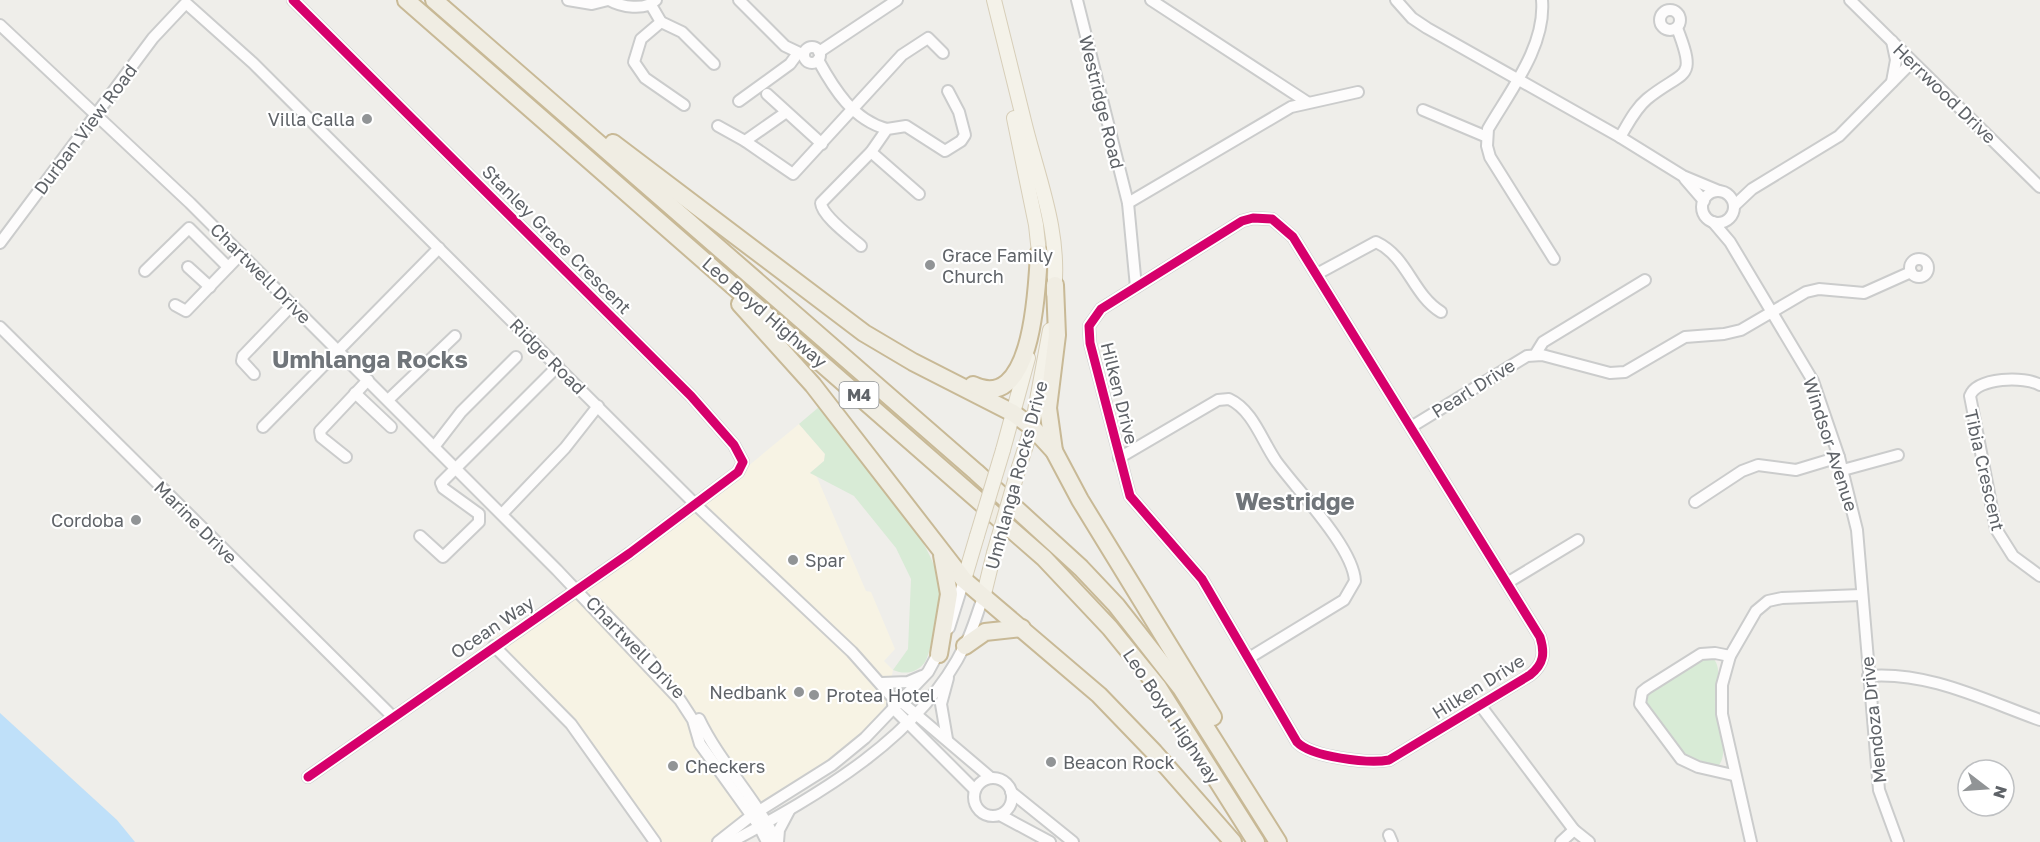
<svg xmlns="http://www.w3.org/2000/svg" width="2040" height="842" viewBox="0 0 2040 842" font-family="'Golos Text',sans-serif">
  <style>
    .commercial { fill: #f7f3e4 }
    .green { fill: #d8ebd6 }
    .water { fill: #bfe0f9 }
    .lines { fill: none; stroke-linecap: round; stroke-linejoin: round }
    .minor-casing { stroke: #cbcccc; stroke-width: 14 }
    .major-casing { stroke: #d7ceb8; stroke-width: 16 }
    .highway-casing { stroke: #c8b996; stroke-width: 20 }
    .minor { stroke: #fdfcfc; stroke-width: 10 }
    .major { stroke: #f4f2e9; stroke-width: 14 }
    .highway { stroke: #f0ede3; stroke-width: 16 }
    .major-bridge-casing { stroke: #d7ceb8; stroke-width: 16; stroke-linecap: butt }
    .major-bridge { stroke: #f4f2e9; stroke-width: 14 }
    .cycleway-casing { stroke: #fff; stroke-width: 13 }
    .cycleway { stroke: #d6006c; stroke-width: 9 }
    .poi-dot { fill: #919496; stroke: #fff; stroke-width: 2 }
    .labels { text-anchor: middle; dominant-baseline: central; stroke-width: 4.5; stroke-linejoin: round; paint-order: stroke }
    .shield { fill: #fff; stroke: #8f9295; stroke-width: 1.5 }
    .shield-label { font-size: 16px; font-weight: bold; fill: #5f6368 }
    .street-label { font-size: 18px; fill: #5f6368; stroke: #fff }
    .poi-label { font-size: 18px; fill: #5f6368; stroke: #fff; text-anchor: start }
    .district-label { font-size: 24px; font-weight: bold; fill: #70757a; stroke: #fff }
  </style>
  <rect width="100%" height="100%" fill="#efeeea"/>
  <path class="commercial" d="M 799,424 L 825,454 L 824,461 L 810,473 L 816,475 L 866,591 L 871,592 L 895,649 L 884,661 L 893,670 L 886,705 L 861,738 L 710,842 L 659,842 L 513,659 L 493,638 L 713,495 Z"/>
  <g class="green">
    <path d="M 819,407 C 853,450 933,534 940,587 C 942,603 937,616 934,631 C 931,641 930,653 925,662 C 917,673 905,675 893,670 L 908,649 L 911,579 L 896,548 L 854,496 L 810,473 L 824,461 L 825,454 L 799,424 Z"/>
    <path d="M 1707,657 L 1713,658 C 1724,670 1714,689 1715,704 C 1716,722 1730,751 1719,765 L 1715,765 L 1685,756 L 1645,708 L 1645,695 Z"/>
  </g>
  <path class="water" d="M 0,713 L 117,820 L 135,842 L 0,842 Z"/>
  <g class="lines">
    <g class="minor-casing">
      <g id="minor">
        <path d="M 293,0 L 691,396 L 734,445 L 743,462 L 738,472 L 630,553 L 308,777"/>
        <path d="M 568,0 L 592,4 L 608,0"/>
        <path d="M 609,0 C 621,7 645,11 656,0"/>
        <path d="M 739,0 L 785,46 L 804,55"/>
        <path d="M 1077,0 L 1128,203 L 1136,287"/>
        <path d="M 1151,0 L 1307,102"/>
        <path d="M 1396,0 L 1412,18 L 1427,28 L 1620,137 L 1683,176 L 1719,191"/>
        <path d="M 1542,0 C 1546,46 1510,91 1488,129 L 1487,146 L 1490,157 L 1554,259"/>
        <path d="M 1850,0 L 2040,187"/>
        <path d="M 187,4 L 253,63 L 695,504 L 852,652 L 891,696"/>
        <path d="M 651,5 L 661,22 L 682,32 L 714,64"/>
        <circle cx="1670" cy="20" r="10"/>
        <path d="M 661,22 L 641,39 L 634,62 L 645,78 L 684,105"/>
        <path d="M 0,25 L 190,203 L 557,570 L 680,700 L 693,720 L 700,744 L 759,826 L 767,842"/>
        <path d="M 1892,41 L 1896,60 L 1892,82"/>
        <circle cx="812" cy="55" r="8"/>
        <path d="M 819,52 L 897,0"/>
        <path d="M 818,60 C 834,89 853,120 887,129"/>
        <path d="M 767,94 L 822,144"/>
        <path d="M 739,101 L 790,64 L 798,53"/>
        <path d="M 1423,110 L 1487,137"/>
        <path d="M 718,126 L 745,141 L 793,174 L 902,55 L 928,38 L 943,53"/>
        <path d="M 1620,137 C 1628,124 1635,109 1647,99 C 1684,69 1698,82 1677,28"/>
        <path d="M 745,141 L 785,113"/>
        <path d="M 871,152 L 919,194"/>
        <path d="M 1685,179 L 1704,201"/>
        <circle cx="1718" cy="207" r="16"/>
        <path d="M 1128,203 L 1291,107 L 1358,92"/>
        <path d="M 1734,206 L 1752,189 L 1839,136 L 1912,62"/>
        <path d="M 1253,218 L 1272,219 L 1293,237 L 1540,637 C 1545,653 1544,664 1530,675 L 1389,760 C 1369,764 1311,757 1297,742 L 1202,579 L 1130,496 L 1090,343 L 1089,326 L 1101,309 L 1242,221 Z"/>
        <path d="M 1713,222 L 1730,242 L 1813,381 L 1839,457 L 1857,530 L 1879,790 L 1898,842"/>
        <path d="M 0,243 L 153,38 L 185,4"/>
        <path d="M 861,246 C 851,237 822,216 821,203 L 871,152 L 887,129 L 906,126 L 945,151 L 961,141 L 965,135 L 959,112 L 948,91"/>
        <circle cx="1919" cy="268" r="9"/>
        <path d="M 188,267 L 210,287"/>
        <path d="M 145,271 L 189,228 L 228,267"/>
        <path d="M 1317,274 L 1376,242 C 1408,257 1412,294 1441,312"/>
        <path d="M 175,305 L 186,311 L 241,254"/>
        <path d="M 0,327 L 393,717"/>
        <path d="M 1535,355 L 1543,342 L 1645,280"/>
        <path d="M 254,374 L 242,361 L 243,356 L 292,305"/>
        <path d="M 2040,385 C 2025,376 1977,377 1970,396 L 1996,529 L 2013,556 L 2040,576"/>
        <path d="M 355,393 L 391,427"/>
        <path d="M 388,400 L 455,336"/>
        <path d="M 263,427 L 439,248"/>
        <path d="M 1411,427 L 1527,356 L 1542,355 L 1610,373 L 1625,372 L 1685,337 L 1724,334 L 1741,330 L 1806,292 L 1819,289 L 1864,293 L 1911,272"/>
        <path d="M 434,447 L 461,412 L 516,357"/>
        <path d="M 346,457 L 321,437 L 320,431 L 368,380"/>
        <path d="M 1119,458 L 1218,400 L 1229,399 C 1253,410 1262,441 1276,461 C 1297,490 1353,547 1355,581 L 1344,600 L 1249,658"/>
        <path d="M 1843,470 L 1898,455"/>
        <path d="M 1695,502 L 1742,471 L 1758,465 L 1796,470 L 1839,457"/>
        <path d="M 502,514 L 565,448 L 598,406"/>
        <path d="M 420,536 L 443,557 L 479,522 L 479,514 L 443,488 L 441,483 L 558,366"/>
        <path d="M 1507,583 L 1578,540"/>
        <path d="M 595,603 L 651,661"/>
        <path d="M 949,628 L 964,580"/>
        <path d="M 494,646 L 571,724 L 655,842"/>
        <path d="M 1730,656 L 1715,653 L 1701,654 L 1647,688 L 1642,692 L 1640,704 L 1681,759 L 1698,767 L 1733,775"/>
        <path d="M 1868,676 C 1928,671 1984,700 2040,720"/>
        <path d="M 882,683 L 908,682 L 922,676"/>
        <path d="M 898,699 L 991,778"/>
        <path d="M 893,704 L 895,710 L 975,790"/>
        <path d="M 1480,705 L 1574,830 L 1589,842"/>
        <path d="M 699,719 C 720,763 756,798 777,842"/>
        <path d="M 947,739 L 941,704 L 948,678"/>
        <circle cx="993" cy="797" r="19"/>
        <path d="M 1011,792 L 1073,842"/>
        <path d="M 1000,815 L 1050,842"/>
        <path d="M 1389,835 L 1392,842"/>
        <path d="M 718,842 L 751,816 L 832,765 L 865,738 L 928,672 L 941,648"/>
        <path d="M 731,842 C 818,795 920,738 965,645 C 973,630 977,613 983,598"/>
        <path d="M 778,842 L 779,830 L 789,811"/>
        <path d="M 1561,842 L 1574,830"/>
        <path d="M 1751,842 L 1722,714 L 1722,685 L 1730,656 L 1756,611 L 1768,601 L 1782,598 L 1861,595"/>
      </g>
    </g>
    <g class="major-casing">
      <g id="major">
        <path d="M 994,0 C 1004,39 1013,78 1023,117 C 1037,177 1061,229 1054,293"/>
        <path d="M 1014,118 L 1036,225 L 1040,262"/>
        <path d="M 1003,450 L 1028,358"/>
        <path d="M 1019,467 L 1032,427 L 1050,330"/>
        <path d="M 964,580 L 977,536"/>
        <path d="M 983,598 L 994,553"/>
      </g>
    </g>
    <g class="highway-casing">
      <g id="highway">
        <path d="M 406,0 L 1044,558 L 1110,628 L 1158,687 L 1256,842"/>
        <path d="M 434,0 L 976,472 L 1081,568 L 1116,605 L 1181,688 L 1278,842"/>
        <path d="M 613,143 L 864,333 L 913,362 L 1013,413 L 1032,427 L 1054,451 L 1080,500 L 1213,717"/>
        <path d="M 740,304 L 813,385 L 964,580 L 1099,695 L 1154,752 L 1233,842"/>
        <path d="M 973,385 C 1033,414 1037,288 1039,253"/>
        <path d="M 1054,451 L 1048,408 L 1057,335 L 1055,285"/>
        <path d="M 965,646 L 985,632 L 1022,628"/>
        <path d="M 939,654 L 949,594 L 942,555"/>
      </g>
    </g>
    <use href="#minor" class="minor"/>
    <use href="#major" class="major"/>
    <use href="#highway" class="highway"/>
    <g class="major-bridge-casing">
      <g id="major-bridge">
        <path d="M 977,536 L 1003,450"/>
        <path d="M 994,553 L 1019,467"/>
      </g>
    </g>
    <use href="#major-bridge" class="major-bridge"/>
    <g class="cycleway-casing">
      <g id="cycleway">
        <path d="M 293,0 L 691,396 L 734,445 L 743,462 L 738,472 L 630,553 L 308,777"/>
        <path d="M 1253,218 L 1272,219 L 1293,237 L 1540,637 C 1545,653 1544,664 1530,675 L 1389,760 C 1369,764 1311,757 1297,742 L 1202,579 L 1130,496 L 1090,343 L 1089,326 L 1101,309 L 1242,221 Z"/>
      </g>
    </g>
    <use href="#cycleway" class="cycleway"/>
  </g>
  <g class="poi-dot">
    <circle cx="367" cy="119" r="6"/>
    <circle cx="930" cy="265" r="6"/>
    <circle cx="136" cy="520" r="6"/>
    <circle cx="793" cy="560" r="6"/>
    <circle cx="799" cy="692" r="6"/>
    <circle cx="814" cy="695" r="6"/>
    <circle cx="1051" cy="762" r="6"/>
    <circle cx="673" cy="766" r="6"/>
  </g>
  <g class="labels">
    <rect class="shield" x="839.5" y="382" width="39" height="26" rx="4.5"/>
    <g class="shield-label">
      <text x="859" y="395">M4</text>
    </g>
    <g class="street-label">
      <text transform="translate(1945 93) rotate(44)">Herrwood Drive</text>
      <text transform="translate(1102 102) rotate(76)">Westridge Road</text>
      <text transform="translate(85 129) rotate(-53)">Durban View Road</text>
      <text transform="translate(557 239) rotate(45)">Stanley Grace Crescent</text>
      <text transform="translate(261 273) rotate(45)">Chartwell Drive</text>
      <text transform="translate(765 312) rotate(41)">Leo Boyd Highway</text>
      <text transform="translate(548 356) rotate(45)">Ridge Road</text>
      <text transform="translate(1473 388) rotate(-32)">Pearl Drive</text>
      <text transform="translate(1120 393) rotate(76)">Hilken Drive</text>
      <text transform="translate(1831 444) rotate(72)">Windsor Avenue</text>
      <text transform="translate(1985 470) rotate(77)">Tibia Crescent</text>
      <text transform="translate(1016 475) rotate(-75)">Umhlanga Rocks Drive</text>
      <text transform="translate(196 522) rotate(45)">Marine Drive</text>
      <text transform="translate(492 627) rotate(-34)">Ocean Way</text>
      <text transform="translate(636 647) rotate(46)">Chartwell Drive</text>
      <text transform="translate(1478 686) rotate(-32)">Hilken Drive</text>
      <text transform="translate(1172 716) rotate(56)">Leo Boyd Highway</text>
      <text transform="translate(1873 720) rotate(-96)">Mendoza Drive</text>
    </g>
    <g class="poi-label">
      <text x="355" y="119" text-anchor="end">Villa Calla</text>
      <text x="942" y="255">Grace Family<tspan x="942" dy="21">Church</tspan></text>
      <text x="124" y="520" text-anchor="end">Cordoba</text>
      <text x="805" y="560">Spar</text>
      <text x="787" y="692" text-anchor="end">Nedbank</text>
      <text x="826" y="695">Protea Hotel</text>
      <text x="1063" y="762">Beacon Rock</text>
      <text x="685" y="766">Checkers</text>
    </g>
    <g class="district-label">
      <text x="370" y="358">Umhlanga Rocks</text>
      <text x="1295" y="500">Westridge</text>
    </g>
  </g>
  <g transform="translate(1986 788) rotate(107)"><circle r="28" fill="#ffffff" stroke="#bfc1c3" stroke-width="1.5"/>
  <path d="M0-4.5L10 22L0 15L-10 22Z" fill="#919496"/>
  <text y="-9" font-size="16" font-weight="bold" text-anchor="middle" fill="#5f6368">N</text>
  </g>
</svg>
